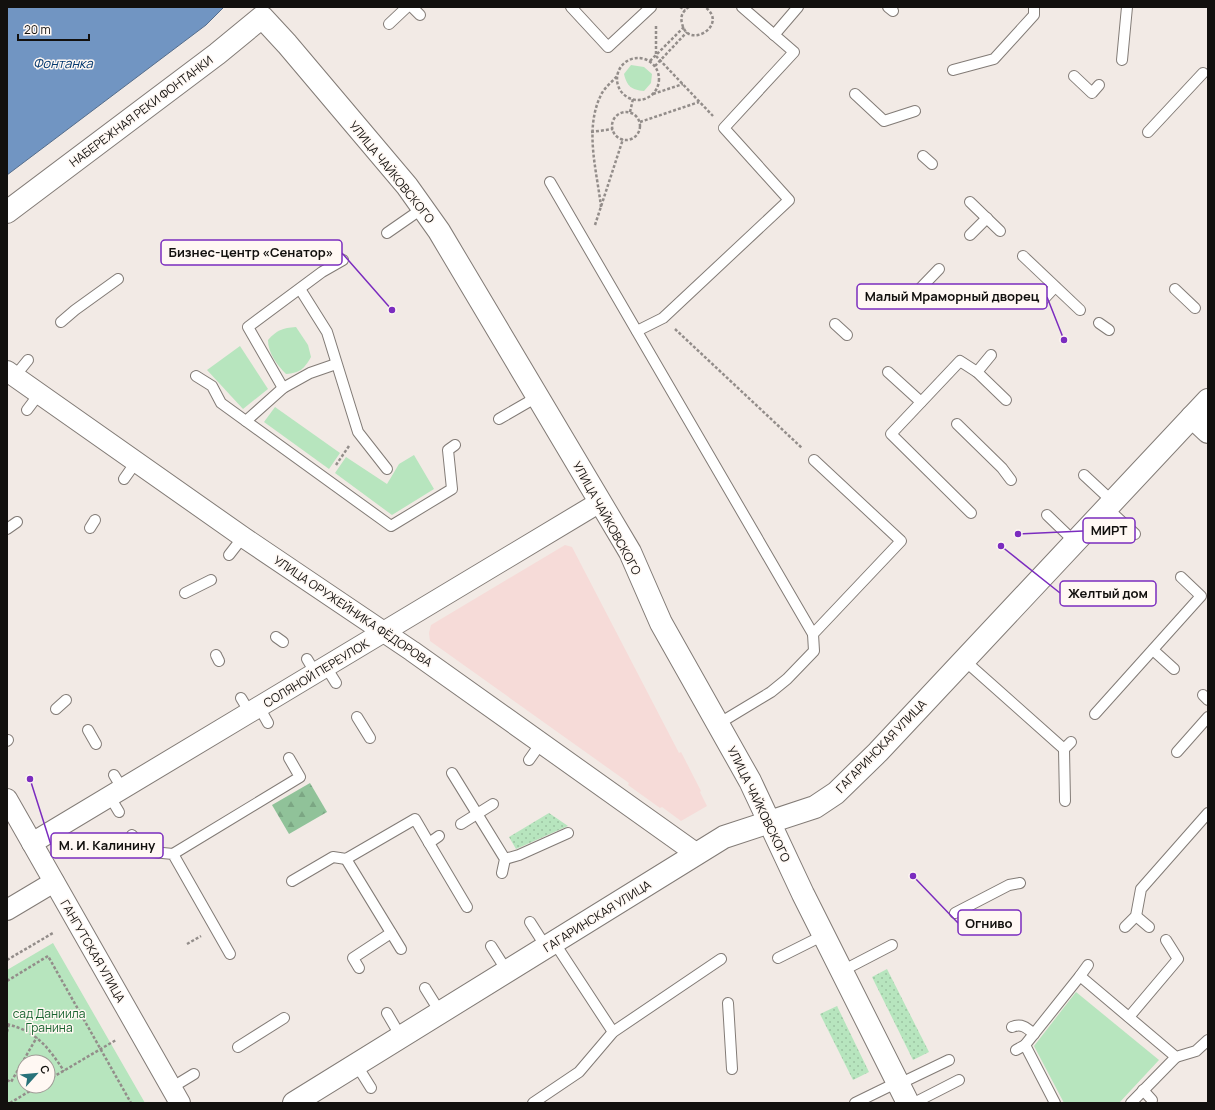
<svg xmlns="http://www.w3.org/2000/svg" width="1215" height="1110" viewBox="0 0 1215 1110" font-family="Manrope,sans-serif">
  <style>
    .industrial { fill: #f6dbd8 }
    .grass { fill: url(#grass-dots) }
    .forest { fill: url(#forest-firs) }
    .park { fill: #b7e5be; fill-rule: evenodd }
    .water { fill: #7195c2; stroke: #546d8c }
    .lines { fill: none; stroke-linecap: round; stroke-linejoin: round }
    .lane-casing { stroke: #827b76; stroke-width: 12 }
    .street-casing { stroke: #827b76; stroke-width: 22 }
    .secondary-casing { stroke: #827b76; stroke-width: 24 }
    .path { stroke: #938d8a; stroke-width: 2.5; stroke-dasharray: 3 2; stroke-linecap: butt }
    .lane { stroke: #fff; stroke-width: 10 }
    .street { stroke: #fff; stroke-width: 20 }
    .secondary { stroke: #fff; stroke-width: 22 }
    .labels { text-anchor: middle; dominant-baseline: central; stroke-width: 3; stroke-linejoin: round; paint-order: stroke }
    .street-label { font-size: 12px; fill: #12100e; stroke: #fff8f3 }
    .park-label { font-size: 12px; fill: #1a6430; stroke: #fff8f3 }
    .water-label { font-size: 13px; font-style: italic; fill: #02376f; stroke: #fff8f3 }
    .leader { fill: none; stroke: #7b2cbf; stroke-width: 1.5 }
    .callout-dot { fill: #7b2cbf; stroke: #fff8f3; stroke-width: 1.5 }
    .callout { fill: #fff8f3; stroke: #7b2cbf; stroke-width: 1.5 }
    .callout-label { font-size: 13px; text-anchor: middle; font-weight: bold; fill: #12100e }
  </style>
  <defs>
    <pattern id="grass-dots" width="8" height="8" patternUnits="userSpaceOnUse"><rect width="8" height="8" fill="#b7e5be"/><path d="M2 2h.1M6 6h.1" fill="none" stroke="#9cc3a2" stroke-width="1.8" stroke-linecap="round"/></pattern>
    <pattern id="forest-firs" width="22" height="20" patternUnits="userSpaceOnUse"><rect width="22" height="20" fill="#90c299"/><path d="M5 1l3.5 6h-7zM16 11l3.5 6h-7z" fill="#7ba683"/></pattern>
  </defs>
  <rect width="100%" height="100%" fill="#f2eae5"/>
  <path class="industrial" d="M 565,545 L 572,547 L 679,753 L 681,752 L 701,791 L 700,792 L 707,806 L 681,821 L 662,807 L 660,808 L 628,785 L 629,783 L 430,641 L 429,633 L 431,625 Z"/>
  <g class="grass">
    <path d="M 549,813 L 568,826 L 516,849 L 509,837 Z"/>
    <path d="M 887,969 L 929,1052 L 913,1060 L 872,977 Z"/>
    <path d="M 837,1006 L 869,1072 L 853,1080 L 820,1014 Z"/>
  </g>
  <path class="forest" d="M 310,783 L 327,812 L 289,834 L 272,805 Z"/>
  <g class="park">
    <path d="M 631,65 L 644,67 L 652,74 L 651,83 L 644,91 C 631,90 627,86 624,74 Z"/>
    <path d="M 296,327 L 308,345 L 311,357 C 304,369 300,373 286,374 C 277,365 268,353 268,340 C 277,330 282,328 296,327 Z"/>
    <path d="M 240,346 L 268,389 L 243,409 L 207,370 Z"/>
    <path d="M 275,407 L 340,453 L 329,469 L 264,422 Z"/>
    <path d="M 414,455 L 434,489 L 392,515 L 335,473 L 346,457 L 387,484 L 399,464 Z"/>
    <path d="M 53,943 L 145,1103 L 7,1103 L 7,970 ZM 24,1062 L 48,1062 L 48,1086 L 24,1086 Z"/>
    <path d="M 1076,992 L 1159,1060 L 1119,1103 L 1064,1103 L 1034,1046 Z"/>
  </g>
  <path class="water" d="M 7,7 L 224,7 L 206,25 L 7,175 Z"/>
  <g class="lines">
    <g class="lane-casing">
      <g id="lane">
        <path d="M 412,7 L 420,15"/>
        <path d="M 571,7 L 608,47 L 651,7"/>
        <path d="M 888,7 L 893,11"/>
        <path d="M 389,24 L 407,7"/>
        <path d="M 774,35 L 798,7"/>
        <path d="M 1122,60 L 1127,7"/>
        <path d="M 953,70 L 994,59 L 1034,15 L 1034,7"/>
        <path d="M 1074,76 L 1092,93 L 1099,85"/>
        <path d="M 855,94 L 884,121 L 915,111"/>
        <path d="M 1148,132 L 1203,73"/>
        <path d="M 923,156 L 932,164"/>
        <path d="M 550,182 L 813,634"/>
        <path d="M 970,202 L 1000,231"/>
        <path d="M 387,233 L 423,208"/>
        <path d="M 970,235 L 987,218"/>
        <path d="M 1023,256 L 1080,310"/>
        <path d="M 300,289 L 327,332 L 358,432 L 387,469"/>
        <path d="M 1175,289 L 1195,308"/>
        <path d="M 911,298 L 939,269"/>
        <path d="M 1041,302 L 1055,287"/>
        <path d="M 61,322 L 75,310 L 118,279"/>
        <path d="M 1099,323 L 1109,330"/>
        <path d="M 835,324 L 847,335"/>
        <path d="M 637,331 L 663,318 L 789,200 L 724,128 L 794,52 L 742,7"/>
        <path d="M 888,372 L 921,402"/>
        <path d="M 977,372 L 991,355"/>
        <path d="M 15,376 L 28,360"/>
        <path d="M 196,376 L 212,386 L 221,403 L 391,526 L 452,489 L 448,450 L 455,445"/>
        <path d="M 283,388 L 248,327 L 322,272 L 343,260"/>
        <path d="M 27,410 L 39,394"/>
        <path d="M 499,419 L 537,397"/>
        <path d="M 246,421 L 283,388 L 310,373 L 336,364"/>
        <path d="M 957,424 L 1002,468 L 1011,480"/>
        <path d="M 1084,475 L 1113,502"/>
        <path d="M 124,479 L 136,462"/>
        <path d="M 1107,508 L 1135,534"/>
        <path d="M 971,513 L 891,434 L 960,361 L 977,372 L 1006,400"/>
        <path d="M 1047,515 L 1075,542"/>
        <path d="M 90,528 L 95,520"/>
        <path d="M 7,529 L 17,522"/>
        <path d="M 229,555 L 243,537"/>
        <path d="M 185,593 L 211,580"/>
        <path d="M 276,637 L 283,642"/>
        <path d="M 1153,650 L 1174,669"/>
        <path d="M 216,655 L 219,661"/>
        <path d="M 307,659 L 316,674"/>
        <path d="M 964,660 L 1064,749"/>
        <path d="M 326,667 L 336,683"/>
        <path d="M 1203,695 L 1208,700"/>
        <path d="M 241,698 L 250,713"/>
        <path d="M 259,707 L 268,723"/>
        <path d="M 56,709 L 66,700"/>
        <path d="M 1095,714 L 1201,596 L 1181,577"/>
        <path d="M 357,717 L 370,738"/>
        <path d="M 718,724 L 771,692 L 787,679 L 814,651 L 813,634 L 901,541 L 814,460"/>
        <path d="M 88,730 L 96,744"/>
        <path d="M 7,741 L 8,740"/>
        <path d="M 1177,752 L 1208,717"/>
        <path d="M 529,760 L 541,743"/>
        <path d="M 452,773 L 505,859 L 502,873"/>
        <path d="M 114,775 L 123,790"/>
        <path d="M 110,797 L 119,812"/>
        <path d="M 1065,801 L 1064,749 L 1071,742"/>
        <path d="M 461,824 L 493,804"/>
        <path d="M 132,835 L 142,851 L 173,854 L 230,954"/>
        <path d="M 439,836 L 429,843 L 467,907"/>
        <path d="M 173,854 L 300,777 L 289,758"/>
        <path d="M 346,859 L 401,949"/>
        <path d="M 505,859 L 519,855 L 568,833"/>
        <path d="M 292,881 L 333,857 L 346,859 L 415,819 L 429,843"/>
        <path d="M 955,913 L 1009,885 L 1020,883"/>
        <path d="M 1136,916 L 1149,927"/>
        <path d="M 530,922 L 546,947"/>
        <path d="M 1125,927 L 1136,916 L 1141,889 L 1208,813"/>
        <path d="M 554,942 L 613,1032"/>
        <path d="M 491,946 L 507,971"/>
        <path d="M 778,958 L 824,935"/>
        <path d="M 359,968 L 353,958 L 391,933"/>
        <path d="M 842,971 L 892,945"/>
        <path d="M 1080,976 L 1088,965"/>
        <path d="M 425,988 L 440,1012"/>
        <path d="M 728,1003 L 732,1069"/>
        <path d="M 387,1013 L 401,1037"/>
        <path d="M 1129,1017 L 1178,959 L 1166,940"/>
        <path d="M 1012,1027 C 1022,1023 1027,1028 1034,1034"/>
        <path d="M 1025,1045 L 1055,1103"/>
        <path d="M 238,1047 L 284,1018"/>
        <path d="M 1016,1050 L 1025,1045 L 1080,976 L 1176,1057 L 1196,1051 L 1208,1040"/>
        <path d="M 356,1064 L 371,1088"/>
        <path d="M 899,1084 L 949,1060"/>
        <path d="M 171,1088 L 194,1074"/>
        <path d="M 1143,1090 L 1152,1100"/>
        <path d="M 533,1103 L 579,1072 L 613,1032 L 721,959"/>
        <path d="M 855,1103 L 898,1082"/>
        <path d="M 914,1103 L 959,1080"/>
        <path d="M 1131,1103 L 1176,1057"/>
      </g>
    </g>
    <g class="street-casing">
      <g id="street">
        <path d="M 7,371 L 243,537 L 412,651 L 697,854"/>
        <path d="M 7,799 L 180,1103"/>
        <path d="M 32,843 L 600,502"/>
        <path d="M 7,910 L 54,882"/>
      </g>
    </g>
    <g class="secondary-casing">
      <g id="secondary">
        <path d="M 7,212 L 217,54 L 262,17 L 287,44 L 407,186 L 439,231 L 630,552 L 661,623 L 750,781 L 803,894 L 908,1103"/>
        <path d="M 1192,417 L 1208,432"/>
        <path d="M 294,1103 L 724,837 L 815,807 L 836,793 L 878,752 L 1208,400"/>
      </g>
    </g>
    <g class="path">
      <path d="M 680,7 L 685,10"/>
      <path d="M 689,7 C 683,11 680,16 682,23 C 687,51 730,25 705,7"/>
      <path d="M 656,26 L 656,56 L 713,116"/>
      <circle cx="638" cy="79" r="21"/>
      <path d="M 650,61 L 684,27"/>
      <path d="M 655,66 L 687,32"/>
      <path d="M 653,94 L 683,84"/>
      <path d="M 630,112 L 633,99"/>
      <circle cx="626" cy="126" r="14"/>
      <path d="M 640,122 L 699,102"/>
      <path d="M 591,132 L 613,129"/>
      <path d="M 601,207 C 597,171 584,129 601,95 C 604,88 612,82 617,76"/>
      <path d="M 595,225 L 623,139"/>
      <path d="M 675,329 L 802,448"/>
      <path d="M 336,465 L 349,446"/>
      <path d="M 187,944 L 201,936"/>
      <path d="M 7,960 L 53,933"/>
      <path d="M 7,981 L 48,956 L 131,1103"/>
      <path d="M 7,1024 C 37,1032 48,1047 64,1071"/>
      <path d="M 7,1032 L 9,1024"/>
      <path d="M 7,1080 L 11,1082 L 37,1037"/>
      <path d="M 48,1080 L 116,1040"/>
      <path d="M 10,1103 L 38,1086"/>
    </g>
    <use href="#lane" class="lane"/>
    <use href="#street" class="street"/>
    <use href="#secondary" class="secondary"/>
  </g>
  <g class="labels">
    <g class="street-label">
      <text transform="translate(141 111) rotate(-37)">НАБЕРЕЖНАЯ РЕКИ ФОНТАНКИ</text>
      <text transform="translate(392 172) rotate(51)">УЛИЦА ЧАЙКОВСКОГО</text>
      <text transform="translate(607 518) rotate(61)">УЛИЦА ЧАЙКОВСКОГО</text>
      <text transform="translate(353 611) rotate(34)">УЛИЦА ОРУЖЕЙНИКА ФЁДОРОВА</text>
      <text transform="translate(316 673) rotate(-31)">СОЛЯНОЙ ПЕРЕУЛОК</text>
      <text transform="translate(881 746) rotate(-46)">ГАГАРИНСКАЯ УЛИЦА</text>
      <text transform="translate(759 804) rotate(64)">УЛИЦА ЧАЙКОВСКОГО</text>
      <text transform="translate(597 916) rotate(-32)">ГАГАРИНСКАЯ УЛИЦА</text>
      <text transform="translate(93 951) rotate(60)">ГАНГУТСКАЯ УЛИЦА</text>
    </g>
    <g class="park-label">
      <text x="49" y="1013">сад Даниила<tspan x="49" dy="14">Гранина</tspan></text>
    </g>
    <g class="water-label">
      <text x="63" y="63">Фонтанка</text>
    </g>
  </g>
  <path class="leader" d="M392 310L342 253M1064 340L1047 297M1018 534L1083 531M1001 546L1060 593M30 779L51 845M913 876L958 923"/>
  <g class="callout-dot">
    <circle cx="392" cy="310" r="4"/>
    <circle cx="1064" cy="340" r="4"/>
    <circle cx="1018" cy="534" r="4"/>
    <circle cx="1001" cy="546" r="4"/>
    <circle cx="30" cy="779" r="4"/>
    <circle cx="913" cy="876" r="4"/>
  </g>
  <g class="callout">
    <rect x="161" y="240" width="181" height="25" rx="4"/>
    <rect x="857" y="284" width="190" height="25" rx="4"/>
    <rect x="1083" y="518" width="52" height="25" rx="4"/>
    <rect x="1060" y="581" width="96" height="25" rx="4"/>
    <rect x="51" y="833" width="112" height="25" rx="4"/>
    <rect x="958" y="910" width="63" height="25" rx="4"/>
  </g>
  <g class="callout-label">
    <text x="251" y="257">Бизнес-центр «Сенатор»</text>
    <text x="952" y="301">Малый Мраморный дворец</text>
    <text x="1109" y="535">МИРТ</text>
    <text x="1108" y="598">Желтый дом</text>
    <text x="107" y="850">М. И. Калинину</text>
    <text x="989" y="928">Огниво</text>
  </g>
  <rect width="1215" height="1110" fill="none" stroke="#12100e" stroke-width="16"/>
  <g transform="translate(36 1074) rotate(63)"><circle r="19" fill="#fff8f3" stroke="#a09b97"/>
  <path d="M0-3L7 15L0 10L-7 15Z" fill="#28727a"/>
  <text y="-6" font-size="11" font-weight="bold" text-anchor="middle" fill="#12100e">С</text>
  </g>
  <path d="M18 34v6h71v-6" fill="none" stroke="#12100e" stroke-width="2"/>
  <text x="24" y="34" font-size="12" fill="#12100e" stroke="#fff8f3" stroke-width="3" paint-order="stroke">20 m</text>
</svg>
